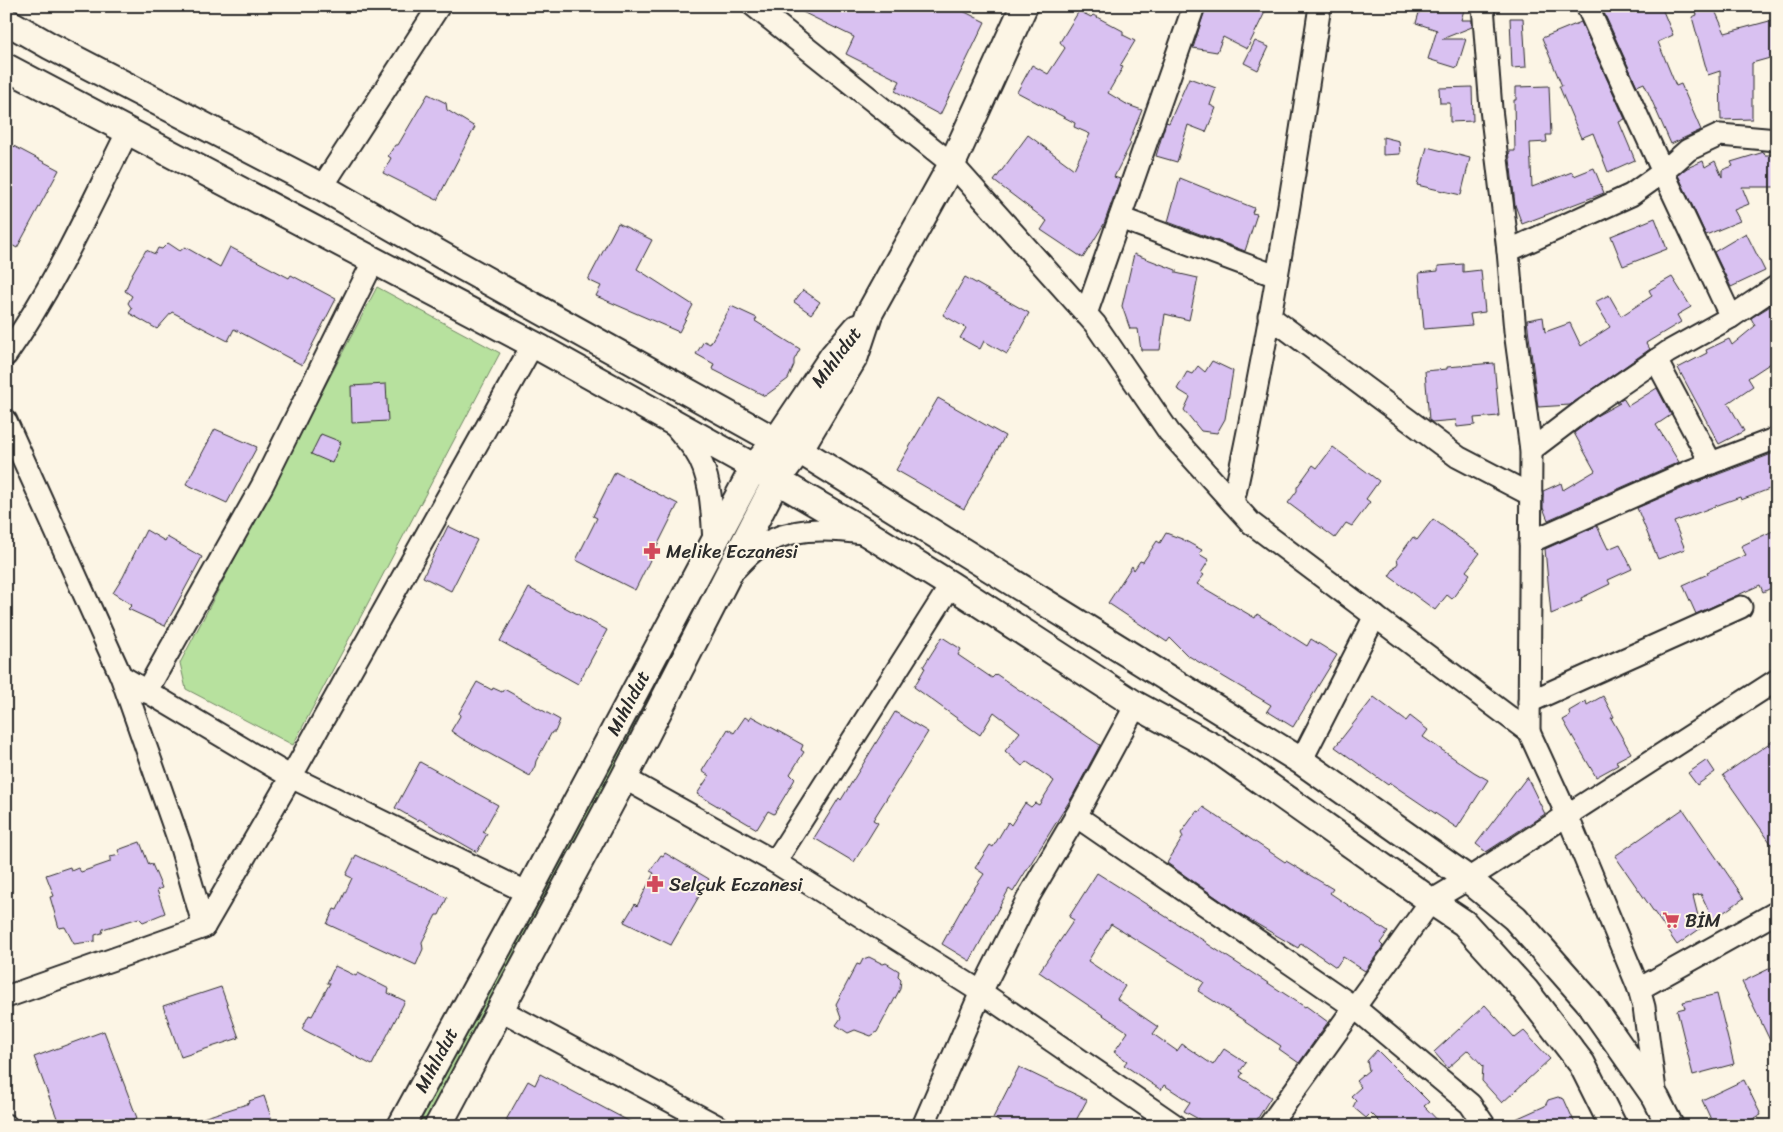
<svg xmlns="http://www.w3.org/2000/svg" width="1783" height="1132" viewBox="0 0 1783 1132" font-family="Sriracha,sans-serif">
  <style>
    .green { fill: #b7e19e; stroke: #718664 }
    .building { fill: #d9c1f1; stroke: #2b2b2b }
    .lines { fill: none; stroke-linecap: round; stroke-linejoin: round }
    .minor-casing { stroke: #2b2b2b; stroke-width: 25 }
    .major-casing { stroke: #2b2b2b; stroke-width: 30 }
    .minor { stroke: #fcf5e5; stroke-width: 21 }
    .major { stroke: #fcf5e5; stroke-width: 26 }
    .labels { text-anchor: middle; dominant-baseline: central; stroke-width: 4; stroke-linejoin: round; paint-order: stroke }
    .street-label { font-size: 19px; fill: #2b2b2b; stroke: #fcf5e5 }
    .poi-label { font-size: 19px; fill: #2b2b2b; stroke: #fcf5e5; text-anchor: start }
  </style>
  <rect width="100%" height="100%" fill="#fcf5e5"/>
  <filter id="ink" filterUnits="userSpaceOnUse"><feTurbulence type="fractalNoise" baseFrequency=".02" numOctaves="2"/><feDisplacementMap in="SourceGraphic" scale="10" xChannelSelector="R" yChannelSelector="G"/><feConvolveMatrix kernelMatrix="1 2 1 2 8 2 1 2 1" color-interpolation-filters="sRGB"/></filter>
  <g filter="url(#ink)">
    <g class="green">
      <path d="M 377,287 L 500,353 L 293,745 L 186,689 L 180,663 Z"/>
      <path d="M 713,567 L 717,572 L 706,604 L 426,1126 L 414,1126 Z"/>
    </g>
    <g class="building">
      <path d="M 790,6 L 953,6 L 985,22 L 940,115 L 895,91 L 900,81 L 846,54 L 854,37 Z"/>
      <path d="M 1206,6 L 1258,6 L 1266,10 L 1247,49 L 1223,37 L 1217,52 L 1193,48 Z"/>
      <path d="M 1421,6 L 1450,6 L 1464,10 L 1461,20 L 1472,20 L 1472,27 L 1442,39 L 1466,39 L 1457,68 L 1428,59 L 1437,30 L 1416,23 Z"/>
      <path d="M 1601,6 L 1631,6 L 1634,12 L 1648,6 L 1661,6 L 1673,35 L 1658,42 L 1676,86 L 1681,84 L 1701,130 L 1671,144 L 1644,83 L 1637,86 Z"/>
      <path d="M 1708,6 L 1713,6 L 1725,33 L 1773,20 L 1777,33 L 1777,56 L 1752,63 L 1752,119 L 1721,120 L 1720,71 L 1708,75 L 1692,17 L 1697,15 L 1696,12 Z"/>
      <path d="M 1079,11 L 1091,17 L 1093,15 L 1123,31 L 1123,35 L 1135,41 L 1120,66 L 1123,67 L 1108,93 L 1128,105 L 1142,110 L 1129,142 L 1131,143 L 1114,177 L 1120,179 L 1104,224 L 1083,258 L 1041,230 L 1047,221 L 994,181 L 1028,135 L 1074,169 L 1090,134 L 1074,127 L 1075,123 L 1017,92 L 1032,65 L 1048,74 L 1065,48 L 1060,42 Z"/>
      <path d="M 1510,18 L 1523,18 L 1526,67 L 1512,68 Z"/>
      <path d="M 1581,22 L 1625,119 L 1619,122 L 1635,160 L 1608,172 L 1593,133 L 1581,138 L 1559,86 L 1562,86 L 1542,38 Z"/>
      <path d="M 1255,41 L 1269,47 L 1258,70 L 1244,63 Z"/>
      <path d="M 1189,78 L 1216,88 L 1210,105 L 1216,108 L 1206,132 L 1188,125 L 1177,162 L 1156,156 L 1166,122 L 1169,123 Z"/>
      <path d="M 1549,86 L 1551,135 L 1546,135 L 1547,142 L 1530,143 L 1532,187 L 1572,172 L 1574,176 L 1594,168 L 1604,193 L 1522,224 L 1515,205 L 1510,159 L 1509,151 L 1515,151 L 1514,100 L 1516,100 L 1516,87 Z"/>
      <path d="M 1472,87 L 1473,121 L 1450,122 L 1450,103 L 1440,103 L 1439,88 Z"/>
      <path d="M 428,94 L 446,103 L 447,110 L 475,127 L 437,200 L 383,173 L 391,158 L 388,156 L 395,145 L 398,145 Z"/>
      <path d="M 1383,137 L 1399,141 L 1400,154 L 1383,155 Z"/>
      <path d="M 6,142 L 59,170 L 17,248 L 6,242 Z"/>
      <path d="M 1427,147 L 1470,158 L 1461,195 L 1417,185 Z"/>
      <path d="M 1764,152 L 1765,155 L 1777,155 L 1777,187 L 1742,187 L 1749,204 L 1734,210 L 1740,221 L 1706,235 L 1678,175 L 1687,168 L 1703,161 L 1705,167 L 1715,161 L 1722,177 L 1722,170 L 1733,166 L 1731,162 Z"/>
      <path d="M 1180,178 L 1254,208 L 1252,213 L 1257,214 L 1245,251 L 1168,222 Z"/>
      <path d="M 1655,218 L 1667,249 L 1623,266 L 1611,236 Z"/>
      <path d="M 618,223 L 652,240 L 637,269 L 693,305 L 679,332 L 596,296 L 601,286 L 588,280 Z"/>
      <path d="M 1746,233 L 1765,271 L 1731,287 L 1714,252 Z"/>
      <path d="M 168,243 L 180,251 L 185,247 L 220,267 L 230,247 L 289,278 L 291,275 L 336,299 L 302,365 L 234,329 L 228,341 L 172,312 L 157,329 L 129,313 L 132,309 L 128,303 L 132,296 L 125,291 L 132,274 L 146,250 L 155,254 L 158,248 L 162,249 Z"/>
      <path d="M 1134,254 L 1176,270 L 1176,273 L 1198,278 L 1189,320 L 1165,314 L 1160,350 L 1141,350 L 1138,329 L 1130,329 L 1122,306 Z"/>
      <path d="M 1463,264 L 1463,272 L 1481,270 L 1485,312 L 1470,314 L 1472,325 L 1424,329 L 1419,273 L 1438,271 L 1438,266 Z"/>
      <path d="M 965,277 L 1029,313 L 1007,354 L 984,341 L 980,349 L 960,338 L 966,328 L 943,315 Z"/>
      <path d="M 1672,277 L 1691,307 L 1677,315 L 1681,322 L 1646,343 L 1650,349 L 1570,405 L 1538,407 L 1527,320 L 1543,317 L 1545,332 L 1570,323 L 1581,346 L 1610,327 L 1595,302 L 1609,295 L 1621,316 L 1652,296 L 1649,290 Z"/>
      <path d="M 803,290 L 820,302 L 811,314 L 794,302 Z"/>
      <path d="M 1772,305 L 1777,313 L 1777,359 L 1748,378 L 1753,386 L 1728,403 L 1744,431 L 1719,444 L 1678,368 L 1707,353 L 1706,350 L 1729,339 L 1732,345 L 1755,326 L 1751,318 Z"/>
      <path d="M 731,306 L 757,318 L 755,321 L 800,349 L 794,360 L 794,365 L 788,379 L 765,396 L 712,369 L 714,364 L 696,354 L 704,341 L 710,344 Z"/>
      <path d="M 1212,361 L 1233,371 L 1225,419 L 1217,433 L 1201,431 L 1184,410 L 1190,397 L 1177,389 L 1187,372 L 1192,374 L 1198,366 L 1205,372 Z"/>
      <path d="M 1494,363 L 1499,416 L 1474,418 L 1475,425 L 1457,427 L 1456,420 L 1432,422 L 1429,420 L 1425,371 L 1447,369 L 1447,367 Z"/>
      <path d="M 386,384 L 388,421 L 352,423 L 351,386 Z"/>
      <path d="M 1657,388 L 1671,415 L 1656,425 L 1679,462 L 1548,520 L 1543,508 L 1543,491 L 1561,483 L 1563,490 L 1595,471 L 1574,433 L 1598,415 L 1620,403 L 1616,403 L 1623,398 L 1628,406 Z"/>
      <path d="M 938,398 L 1005,436 L 964,509 L 896,470 Z"/>
      <path d="M 215,429 L 257,447 L 227,503 L 186,484 Z"/>
      <path d="M 321,434 L 341,442 L 332,463 L 311,454 Z"/>
      <path d="M 1333,447 L 1379,481 L 1366,499 L 1370,502 L 1352,526 L 1346,523 L 1335,538 L 1288,503 L 1297,491 L 1297,487 L 1313,465 L 1317,468 Z"/>
      <path d="M 1777,452 L 1777,486 L 1741,500 L 1740,497 L 1718,505 L 1674,522 L 1685,549 L 1658,559 L 1637,508 L 1695,483 Z"/>
      <path d="M 615,472 L 678,504 L 635,590 L 576,560 L 597,518 L 593,516 Z"/>
      <path d="M 1433,519 L 1480,553 L 1466,571 L 1470,574 L 1452,599 L 1447,595 L 1435,610 L 1389,576 L 1398,563 L 1397,559 L 1413,537 L 1417,540 Z"/>
      <path d="M 448,526 L 477,540 L 451,591 L 423,577 Z"/>
      <path d="M 1597,526 L 1608,549 L 1620,544 L 1632,569 L 1608,580 L 1610,584 L 1581,598 L 1582,601 L 1551,614 L 1545,549 Z"/>
      <path d="M 1777,529 L 1777,585 L 1763,592 L 1760,585 L 1696,614 L 1683,585 L 1708,574 L 1707,572 L 1746,555 L 1741,546 Z"/>
      <path d="M 146,530 L 165,541 L 167,537 L 202,557 L 165,626 L 128,609 L 132,605 L 113,593 L 123,577 Z"/>
      <path d="M 1166,533 L 1182,539 L 1202,550 L 1199,554 L 1209,560 L 1201,573 L 1204,575 L 1197,584 L 1255,618 L 1257,614 L 1307,646 L 1311,639 L 1337,655 L 1293,727 L 1267,711 L 1271,705 L 1187,655 L 1170,638 L 1167,642 L 1108,603 L 1132,566 L 1134,570 L 1140,561 L 1143,562 L 1157,541 L 1160,543 Z"/>
      <path d="M 529,588 L 607,630 L 578,684 L 500,641 Z"/>
      <path d="M 942,637 L 961,649 L 958,655 L 992,678 L 996,674 L 1100,745 L 1072,797 L 1013,892 L 1009,889 L 970,961 L 942,944 L 967,899 L 984,874 L 975,868 L 990,845 L 993,847 L 1008,822 L 1011,825 L 1025,803 L 1031,807 L 1035,803 L 1039,805 L 1054,781 L 1027,762 L 1022,766 L 1005,751 L 1020,732 L 994,712 L 980,735 L 914,687 L 925,668 L 923,667 Z"/>
      <path d="M 477,682 L 492,690 L 493,688 L 502,692 L 504,689 L 560,720 L 555,732 L 552,732 L 536,761 L 535,766 L 530,776 L 461,738 L 451,731 L 460,716 L 459,713 Z"/>
      <path d="M 1603,696 L 1614,717 L 1611,718 L 1631,753 L 1616,761 L 1618,765 L 1596,777 L 1563,720 L 1570,716 L 1569,711 L 1586,701 L 1587,705 Z"/>
      <path d="M 1374,697 L 1406,721 L 1410,716 L 1428,730 L 1423,737 L 1474,772 L 1488,780 L 1457,828 L 1390,783 L 1388,785 L 1335,747 Z"/>
      <path d="M 895,712 L 928,732 L 873,820 L 878,823 L 854,862 L 814,838 L 839,798 L 841,800 Z"/>
      <path d="M 751,716 L 803,745 L 801,750 L 804,752 L 790,774 L 795,779 L 774,814 L 768,811 L 757,829 L 697,794 L 709,776 L 702,771 L 728,729 L 734,733 L 745,717 L 749,720 Z"/>
      <path d="M 1777,738 L 1777,852 L 1723,775 Z"/>
      <path d="M 1707,760 L 1715,772 L 1697,785 L 1688,773 Z"/>
      <path d="M 420,762 L 498,805 L 483,832 L 487,834 L 477,852 L 419,819 L 418,821 L 395,808 Z"/>
      <path d="M 1527,777 L 1545,814 L 1486,852 L 1476,844 Z"/>
      <path d="M 1203,807 L 1285,862 L 1286,861 L 1333,889 L 1330,893 L 1388,932 L 1380,943 L 1383,946 L 1365,971 L 1343,957 L 1336,967 L 1301,943 L 1298,948 L 1243,916 L 1167,863 L 1183,837 L 1181,833 L 1197,811 L 1199,812 Z"/>
      <path d="M 1683,809 L 1744,898 L 1713,920 L 1701,894 L 1693,896 L 1701,928 L 1677,945 L 1615,856 Z"/>
      <path d="M 140,842 L 149,865 L 152,864 L 162,888 L 157,890 L 165,913 L 143,922 L 139,918 L 103,929 L 102,933 L 95,935 L 95,941 L 74,944 L 65,927 L 59,928 L 50,897 L 54,896 L 46,875 L 70,867 L 71,871 L 78,868 L 81,872 L 110,862 L 110,857 L 120,855 L 118,850 Z"/>
      <path d="M 665,853 L 709,879 L 671,945 L 624,922 L 635,904 L 637,906 L 654,873 L 650,871 L 661,855 L 663,856 Z"/>
      <path d="M 356,855 L 447,898 L 439,915 L 436,915 L 422,942 L 423,949 L 416,965 L 327,924 L 334,909 L 337,910 L 352,878 L 346,875 Z"/>
      <path d="M 1097,873 L 1206,942 L 1206,943 L 1305,1007 L 1306,1006 L 1328,1022 L 1299,1063 L 1279,1049 L 1281,1046 L 1245,1022 L 1245,1021 L 1198,991 L 1204,982 L 1111,924 L 1088,961 L 1125,986 L 1117,999 L 1158,1027 L 1153,1034 L 1177,1051 L 1182,1044 L 1213,1065 L 1224,1049 L 1246,1063 L 1240,1071 L 1243,1073 L 1240,1077 L 1271,1097 L 1253,1126 L 1211,1126 L 1184,1111 L 1190,1102 L 1164,1085 L 1161,1090 L 1124,1065 L 1127,1061 L 1114,1052 L 1128,1032 L 1039,972 L 1074,920 L 1069,917 Z"/>
      <path d="M 869,957 L 883,964 L 886,963 L 899,971 L 898,976 L 901,979 L 900,989 L 877,1032 L 871,1036 L 855,1030 L 848,1033 L 836,1025 L 841,1018 L 836,1004 L 857,964 L 860,965 L 863,959 Z"/>
      <path d="M 1777,965 L 1777,1055 L 1742,982 Z"/>
      <path d="M 335,966 L 356,976 L 358,973 L 389,989 L 388,993 L 405,1001 L 372,1065 L 302,1029 L 309,1015 L 312,1016 L 330,983 L 327,983 Z"/>
      <path d="M 221,987 L 239,1038 L 181,1057 L 163,1006 Z"/>
      <path d="M 1717,994 L 1734,1064 L 1693,1075 L 1677,1010 L 1685,1008 L 1683,1002 Z"/>
      <path d="M 1485,1005 L 1515,1038 L 1524,1031 L 1550,1059 L 1502,1103 L 1482,1081 L 1483,1066 L 1468,1050 L 1448,1068 L 1434,1052 Z"/>
      <path d="M 104,1031 L 137,1118 L 118,1126 L 60,1126 L 34,1057 Z"/>
      <path d="M 1377,1050 L 1429,1102 L 1424,1106 L 1443,1126 L 1384,1126 L 1371,1113 L 1366,1118 L 1353,1107 L 1356,1101 L 1351,1096 L 1361,1087 L 1356,1081 L 1369,1070 L 1367,1061 Z"/>
      <path d="M 1019,1067 L 1087,1100 L 1073,1126 L 1008,1126 L 993,1118 Z"/>
      <path d="M 540,1074 L 638,1126 L 518,1126 L 506,1120 L 528,1081 L 535,1085 Z"/>
      <path d="M 1744,1080 L 1761,1115 L 1738,1126 L 1714,1126 L 1702,1100 Z"/>
      <path d="M 264,1096 L 274,1126 L 191,1126 L 190,1122 L 250,1103 L 249,1101 Z"/>
      <path d="M 1558,1097 L 1564,1099 L 1576,1126 L 1500,1126 L 1545,1106 L 1548,1100 Z"/>
    </g>
    <g class="lines">
      <g class="minor-casing">
        <g id="minor">
          <path d="M 754,6 L 952,164 L 1095,324 L 1169,432 L 1251,523 L 1529,732 L 1567,815 L 1639,989 L 1644,1007 L 1656,1098"/>
          <path d="M 1483,6 L 1491,109 L 1508,251 L 1515,331 L 1531,450 L 1529,732"/>
          <path d="M 1587,6 L 1663,172 L 1731,317"/>
          <path d="M 322,187 L 439,6"/>
          <path d="M 1120,218 L 1276,276"/>
          <path d="M 1508,251 L 1631,195 L 1663,172 L 1688,150 L 1720,135 L 1777,140"/>
          <path d="M 1086,314 L 1194,6"/>
          <path d="M 1269,316 L 1458,457 L 1531,495"/>
          <path d="M 6,355 C 55,285 90,207 128,131"/>
          <path d="M 1656,360 L 1711,463"/>
          <path d="M 6,421 L 121,676 L 291,777 L 528,893"/>
          <path d="M 676,427 C 682,435 690,443 695,451 C 712,476 712,513 714,542"/>
          <path d="M 1531,450 L 1585,409 L 1668,352 L 1731,317 L 1777,286"/>
          <path d="M 1233,503 C 1269,339 1295,172 1320,6"/>
          <path d="M 1530,542 L 1690,471 L 1777,438"/>
          <path d="M 736,568 C 742,562 748,555 755,550 C 787,526 826,528 863,533"/>
          <path d="M 121,676 L 180,844 L 204,927"/>
          <path d="M 146,692 L 262,486 L 374,260"/>
          <path d="M 1529,702 L 1741,607"/>
          <path d="M 1301,761 L 1375,616"/>
          <path d="M 624,778 L 775,862 L 981,992 L 1176,1126"/>
          <path d="M 1076,816 L 1354,1007 L 1470,1104 L 1485,1126"/>
          <path d="M 775,862 L 951,585"/>
          <path d="M 1639,989 L 1777,912"/>
          <path d="M 6,997 L 204,927 L 291,777 L 533,344"/>
          <path d="M 499,1009 L 717,1126"/>
          <path d="M 6,1125 L 7,1126"/>
          <path d="M 923,1126 L 981,992 L 1029,896 L 1076,816 L 1136,705"/>
          <path d="M 1269,1126 L 1431,901 L 1468,879 L 1777,680"/>
        </g>
      </g>
      <g class="major-casing">
        <g id="major">
          <path d="M 6,21 L 50,46 L 322,187 L 443,256 L 776,441 L 799,450 L 1301,761 L 1468,879 L 1515,918 L 1588,1001 L 1656,1098 L 1670,1126"/>
          <path d="M 6,67 L 542,349 L 754,467 L 867,533 L 951,585 L 1136,705 L 1215,748 L 1431,901 L 1464,923 L 1525,990 L 1582,1064 L 1613,1126"/>
          <path d="M 401,1126 L 528,893 L 754,467 L 776,441 L 833,356 L 857,328"/>
          <path d="M 438,1126 L 624,778 L 776,481 L 799,450 L 855,356 L 869,314 L 952,164 L 1024,6"/>
        </g>
      </g>
      <use href="#minor" class="minor"/>
      <use href="#major" class="major"/>
    </g>
  </g>
  <defs>
    <g id="pharmacy-bare" transform="scale(1.35)"><path d="M-2-6h4v4h4v4h-4v4h-4v-4h-4v-4h4Z" fill="#d1495b" stroke="#fcf5e5" stroke-width="2.5" paint-order="stroke"/></g>
    <g id="supermarket-bare" transform="scale(1.35)"><path d="M-6-5.5h2.5l.6 2H6L4.5 2H-2.5L-4.4-4H-6ZM-1.5 3.2a1.3 1.3 0 1 0 .1 0ZM3 3.2a1.3 1.3 0 1 0 .1 0Z" fill="#d1495b" stroke="#fcf5e5" stroke-width="2.5" paint-order="stroke"/></g>
  </defs>
  <g fill-rule="evenodd">
    <use href="#pharmacy-bare" x="652" y="551"/>
    <use href="#pharmacy-bare" x="655" y="884"/>
    <use href="#supermarket-bare" x="1671" y="920"/>
  </g>
  <g class="labels">
    <g class="street-label">
      <text transform="translate(836 357) rotate(-53)">Mıhlıdut</text>
      <text transform="translate(628 703) rotate(-62)">Mıhlıdut</text>
      <text transform="translate(436 1060) rotate(-62)">Mıhlıdut</text>
    </g>
    <g class="poi-label">
      <text x="666" y="551">Melike Eczanesi</text>
      <text x="669" y="884">Selçuk Eczanesi</text>
      <text x="1685" y="920">BİM</text>
    </g>
  </g>
  <rect width="1783" height="1132" fill="none" stroke="#fcf5e5" stroke-width="25"/>
  <rect x="12" y="12" width="1758" height="1107" fill="none" stroke="#2b2b2b" stroke-width="2" filter="url(#ink)"/>
</svg>
